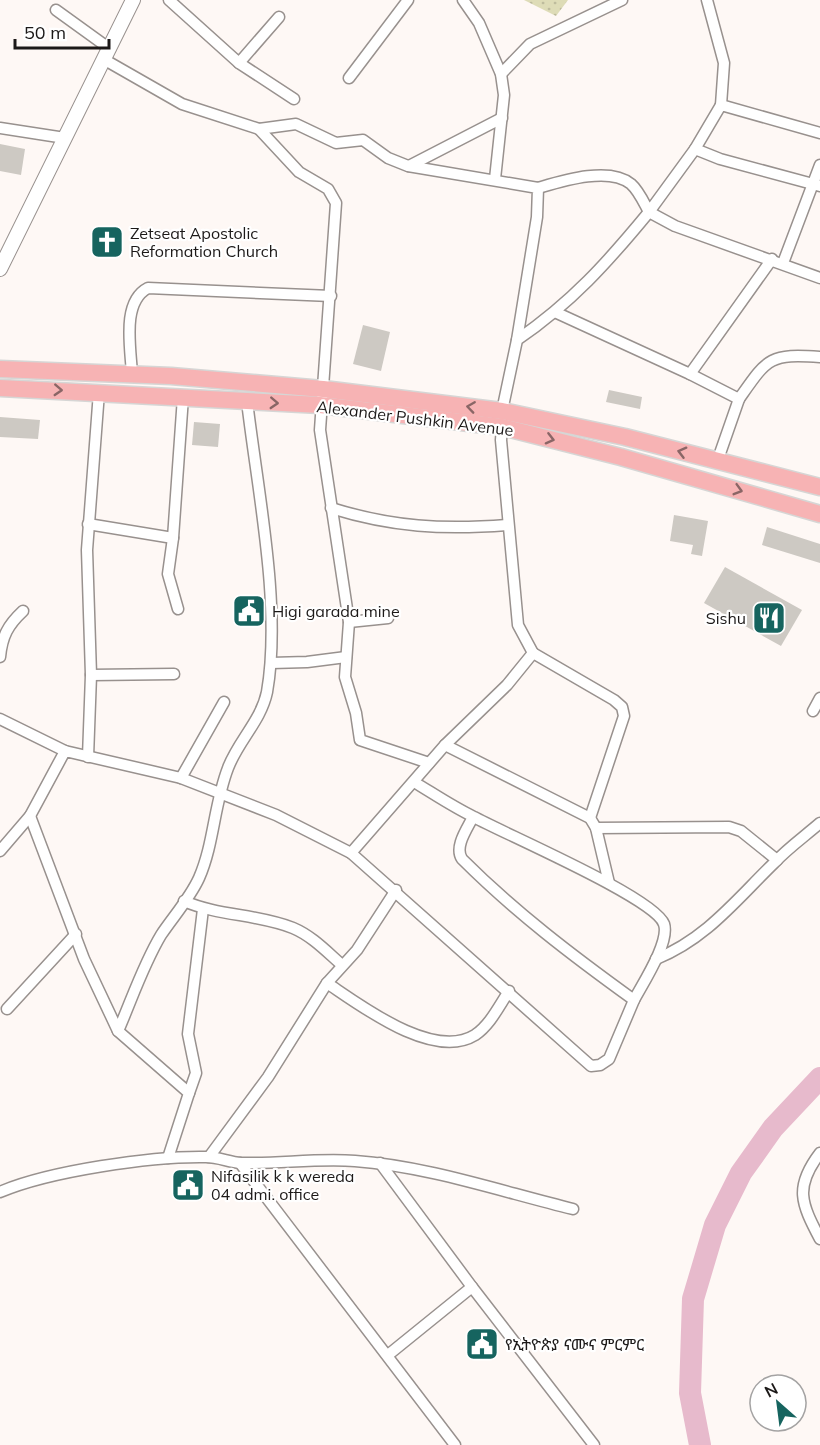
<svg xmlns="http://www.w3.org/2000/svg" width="820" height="1445" viewBox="0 0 820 1445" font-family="Mulish,'Noto Sans Ethiopic',sans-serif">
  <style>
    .park { fill: url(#park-dots) }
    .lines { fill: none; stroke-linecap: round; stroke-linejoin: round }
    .river { stroke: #e7bacc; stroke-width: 22 }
    .building { fill: #cdc9c3 }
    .minor-casing { stroke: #98918e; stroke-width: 13 }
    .tertiary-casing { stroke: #98918e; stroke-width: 16 }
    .primary-casing { stroke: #d6d6d5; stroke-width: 19 }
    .minor { stroke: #fff; stroke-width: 10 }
    .tertiary { stroke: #fff; stroke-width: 14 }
    .primary { stroke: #f7b3b4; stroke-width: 16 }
    .oneway { stroke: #8a6666 }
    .labels { text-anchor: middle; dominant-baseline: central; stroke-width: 4.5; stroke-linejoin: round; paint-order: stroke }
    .poi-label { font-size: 16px; fill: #1c1918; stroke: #fff; text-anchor: start }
    .street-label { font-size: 16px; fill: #1c1918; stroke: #fff }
  </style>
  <defs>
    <pattern id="park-dots" width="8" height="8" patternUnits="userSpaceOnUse" patternTransform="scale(1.5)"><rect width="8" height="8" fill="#dedcb7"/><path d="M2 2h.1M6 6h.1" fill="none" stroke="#bebc9d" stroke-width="1.8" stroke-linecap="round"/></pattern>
  </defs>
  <rect width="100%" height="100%" fill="#fef8f5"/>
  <path class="park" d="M 524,0 L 568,0 L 556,16 Z"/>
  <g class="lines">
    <path class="river" d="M 700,1445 L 690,1393 L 693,1299 L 715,1225 L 741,1173 L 773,1128 L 820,1078"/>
  </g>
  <g class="building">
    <path d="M 0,144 L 25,149 L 21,175 L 0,171 Z"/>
    <path d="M 363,325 L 390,332 L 381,371 L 353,364 Z"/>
    <path d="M 609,390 L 642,397 L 640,409 L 606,402 Z"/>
    <path d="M 0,417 L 40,420 L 38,439 L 0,437 Z"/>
    <path d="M 194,422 L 220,424 L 218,447 L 192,445 Z"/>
    <path d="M 674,515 L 708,521 L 702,556 L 691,554 L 693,545 L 670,541 Z"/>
    <path d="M 767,527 L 820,544 L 820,563 L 762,545 Z"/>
    <path d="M 725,567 L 802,610 L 781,646 L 704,603 Z"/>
  </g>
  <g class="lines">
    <g class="minor-casing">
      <g id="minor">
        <path d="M 169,0 L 239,63 L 279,17"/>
        <path d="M 463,0 L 479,23 L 501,74 L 504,95 L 495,179"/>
        <path d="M 707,0 L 724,63 L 721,105"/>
        <path d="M 56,10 L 110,49"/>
        <path d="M 105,60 L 182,104 L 259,129 L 299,172 L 328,189 L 336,203 L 320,430 L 349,622 L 345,677 L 356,713 L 360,740 L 429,763"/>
        <path d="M 239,63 L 294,99"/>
        <path d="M 501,74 L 530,44 L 622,0"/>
        <path d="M 349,78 L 408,0"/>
        <path d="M 0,128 L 65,138"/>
        <path d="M 259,129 L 296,124 L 336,143 L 363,140 L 388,158 L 408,166 L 538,188 L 537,217 L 517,340"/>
        <path d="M 695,149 L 721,105 L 820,133"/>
        <path d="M 409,166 L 502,118"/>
        <path d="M 538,188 C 562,181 609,166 631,184 C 639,191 644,203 649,212 L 695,149 L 720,159 L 820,186"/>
        <path d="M 783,263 L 820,165"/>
        <path d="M 557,313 L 690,374 L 772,259"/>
        <path d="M 690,374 L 739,399 C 767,359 769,353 820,357"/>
        <path d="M 132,375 C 131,349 121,302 148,288 L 331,296"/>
        <path d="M 502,411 L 517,340 C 572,302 607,263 649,212 L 675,226 L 820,278"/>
        <path d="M 717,462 L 739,399"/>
        <path d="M 331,508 C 392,527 443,530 507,525"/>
        <path d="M 88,524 L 173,538"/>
        <path d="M 178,609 L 168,574 L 173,538 L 183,397"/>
        <path d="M 349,622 L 388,618"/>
        <path d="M 533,653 L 614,700 L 622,707 L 624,716 L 590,818"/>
        <path d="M 0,657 C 2,636 8,625 23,611"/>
        <path d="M 271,663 L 307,662 L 346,657"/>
        <path d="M 91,675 L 174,674"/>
        <path d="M 813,711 L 820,698"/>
        <path d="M 0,719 L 65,751"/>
        <path d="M 445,745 L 590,818 L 596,828 L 609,883"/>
        <path d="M 88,757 L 91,675 L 87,550 L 99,392"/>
        <path d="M 181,778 L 224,702"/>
        <path d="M 414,782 C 434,794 453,807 474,817 C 505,834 655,898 664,924 C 670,942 643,983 634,1000 C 573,956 515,912 462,859 C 454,847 467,829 473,817"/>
        <path d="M 30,816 L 84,959 L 118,1031 L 189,1093 L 168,1158"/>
        <path d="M 596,828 L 729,827 L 741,831 L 777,860"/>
        <path d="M 0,851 L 30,816 L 65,751 L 181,778 L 276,815 L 351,853 L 591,1066 L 600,1065 L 609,1059 L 634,1000"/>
        <path d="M 351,853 L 445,745 L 507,685 L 533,653 L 518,625 L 501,440 L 502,427"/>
        <path d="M 184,901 C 218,916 258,914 293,928 C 312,936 326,951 342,965"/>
        <path d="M 656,959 C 706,939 736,900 774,863 C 788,848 805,836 820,823"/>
        <path d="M 327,983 C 360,1005 433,1061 475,1035 C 490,1025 499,1006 509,991"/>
        <path d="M 7,1009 L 76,934"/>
        <path d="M 118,1031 C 132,999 143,965 161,935 C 173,917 190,898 199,878 C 214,844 214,804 228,768 C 238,741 261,721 267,692 C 282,606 257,488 247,401"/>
        <path d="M 189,1093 L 196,1073 L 188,1034 L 203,909"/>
        <path d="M 820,1153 C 794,1187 801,1203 820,1239"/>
        <path d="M 209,1157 L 268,1077 L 327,983 L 357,950 L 396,890"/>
        <path d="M 240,1163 L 455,1445"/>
        <path d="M 380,1163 L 472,1287"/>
        <path d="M 0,1192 C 49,1171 152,1156 206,1157 C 218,1157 229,1162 241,1163 C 279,1164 318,1158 355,1161 C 427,1166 503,1192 573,1209"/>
        <path d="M 388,1355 L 472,1287 L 594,1445"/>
      </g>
    </g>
    <g class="tertiary-casing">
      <path id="tertiary" d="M 0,269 L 133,0"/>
    </g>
    <g class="primary-casing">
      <g id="primary">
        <path d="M 0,369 L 171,376 L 323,389 L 502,411 L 625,437 L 820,487"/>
        <path d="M 0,388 L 320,405 L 502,427 L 621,457 L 820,514"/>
      </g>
    </g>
    <use href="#minor" class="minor"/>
    <use href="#tertiary" class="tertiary"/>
    <use href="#primary" class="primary"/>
  </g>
  <defs><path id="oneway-chevron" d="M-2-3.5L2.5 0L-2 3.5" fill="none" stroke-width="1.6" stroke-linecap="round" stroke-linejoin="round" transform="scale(1.5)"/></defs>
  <g class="oneway">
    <use href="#oneway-chevron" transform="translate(58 390) rotate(3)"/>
    <use href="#oneway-chevron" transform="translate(274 403) rotate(3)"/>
    <use href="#oneway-chevron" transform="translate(471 407) rotate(-172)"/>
    <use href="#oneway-chevron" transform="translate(550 439) rotate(14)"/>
    <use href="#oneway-chevron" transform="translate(682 452) rotate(-165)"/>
    <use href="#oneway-chevron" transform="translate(738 490) rotate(16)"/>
  </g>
  <defs>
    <g id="church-square" transform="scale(1.725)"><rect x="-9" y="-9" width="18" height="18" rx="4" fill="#16645f" stroke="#fff"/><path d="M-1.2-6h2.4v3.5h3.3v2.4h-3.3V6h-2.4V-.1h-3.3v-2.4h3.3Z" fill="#fff"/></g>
    <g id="civic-square" transform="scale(1.725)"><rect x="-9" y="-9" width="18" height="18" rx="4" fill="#16645f" stroke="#fff"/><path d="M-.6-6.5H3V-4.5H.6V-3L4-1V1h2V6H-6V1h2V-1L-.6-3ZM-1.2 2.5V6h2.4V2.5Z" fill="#fff"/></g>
    <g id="restaurant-square" transform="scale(1.725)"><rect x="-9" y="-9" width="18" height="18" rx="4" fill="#16645f" stroke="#fff"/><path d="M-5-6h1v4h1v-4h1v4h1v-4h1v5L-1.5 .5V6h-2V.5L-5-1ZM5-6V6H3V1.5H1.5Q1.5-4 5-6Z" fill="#fff"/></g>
  </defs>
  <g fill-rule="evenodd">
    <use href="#church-square" x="107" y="242"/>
    <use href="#civic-square" x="249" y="611"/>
    <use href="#restaurant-square" x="769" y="618"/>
    <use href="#civic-square" x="188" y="1185"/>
    <use href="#civic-square" x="482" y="1344"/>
  </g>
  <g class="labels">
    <g class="poi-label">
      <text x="130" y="233">Zetseat Apostolic<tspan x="130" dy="18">Reformation Church</tspan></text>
      <text x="272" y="611">Higi garada mine</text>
      <text x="746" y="618" text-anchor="end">Sishu</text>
      <text x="211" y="1176">Nifasilik k k wereda<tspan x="211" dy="18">04 admi. office</tspan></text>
      <text x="505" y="1344">የኢትዮጵያ ናሙና ምርምር</text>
    </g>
    <g class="street-label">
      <text transform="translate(415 418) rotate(7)">Alexander Pushkin Avenue</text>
    </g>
  </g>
  <g transform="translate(778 1403) rotate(332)"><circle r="28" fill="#ffffff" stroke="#a4a3a3" stroke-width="1.5"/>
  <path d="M0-4.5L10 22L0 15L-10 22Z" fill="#16645f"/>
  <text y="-9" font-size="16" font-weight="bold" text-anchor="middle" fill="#1c1918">N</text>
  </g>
  <path d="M15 39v9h94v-9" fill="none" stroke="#1c1918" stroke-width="3"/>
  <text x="24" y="39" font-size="18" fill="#1c1918" stroke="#ffffff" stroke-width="4.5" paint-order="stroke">50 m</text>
</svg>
